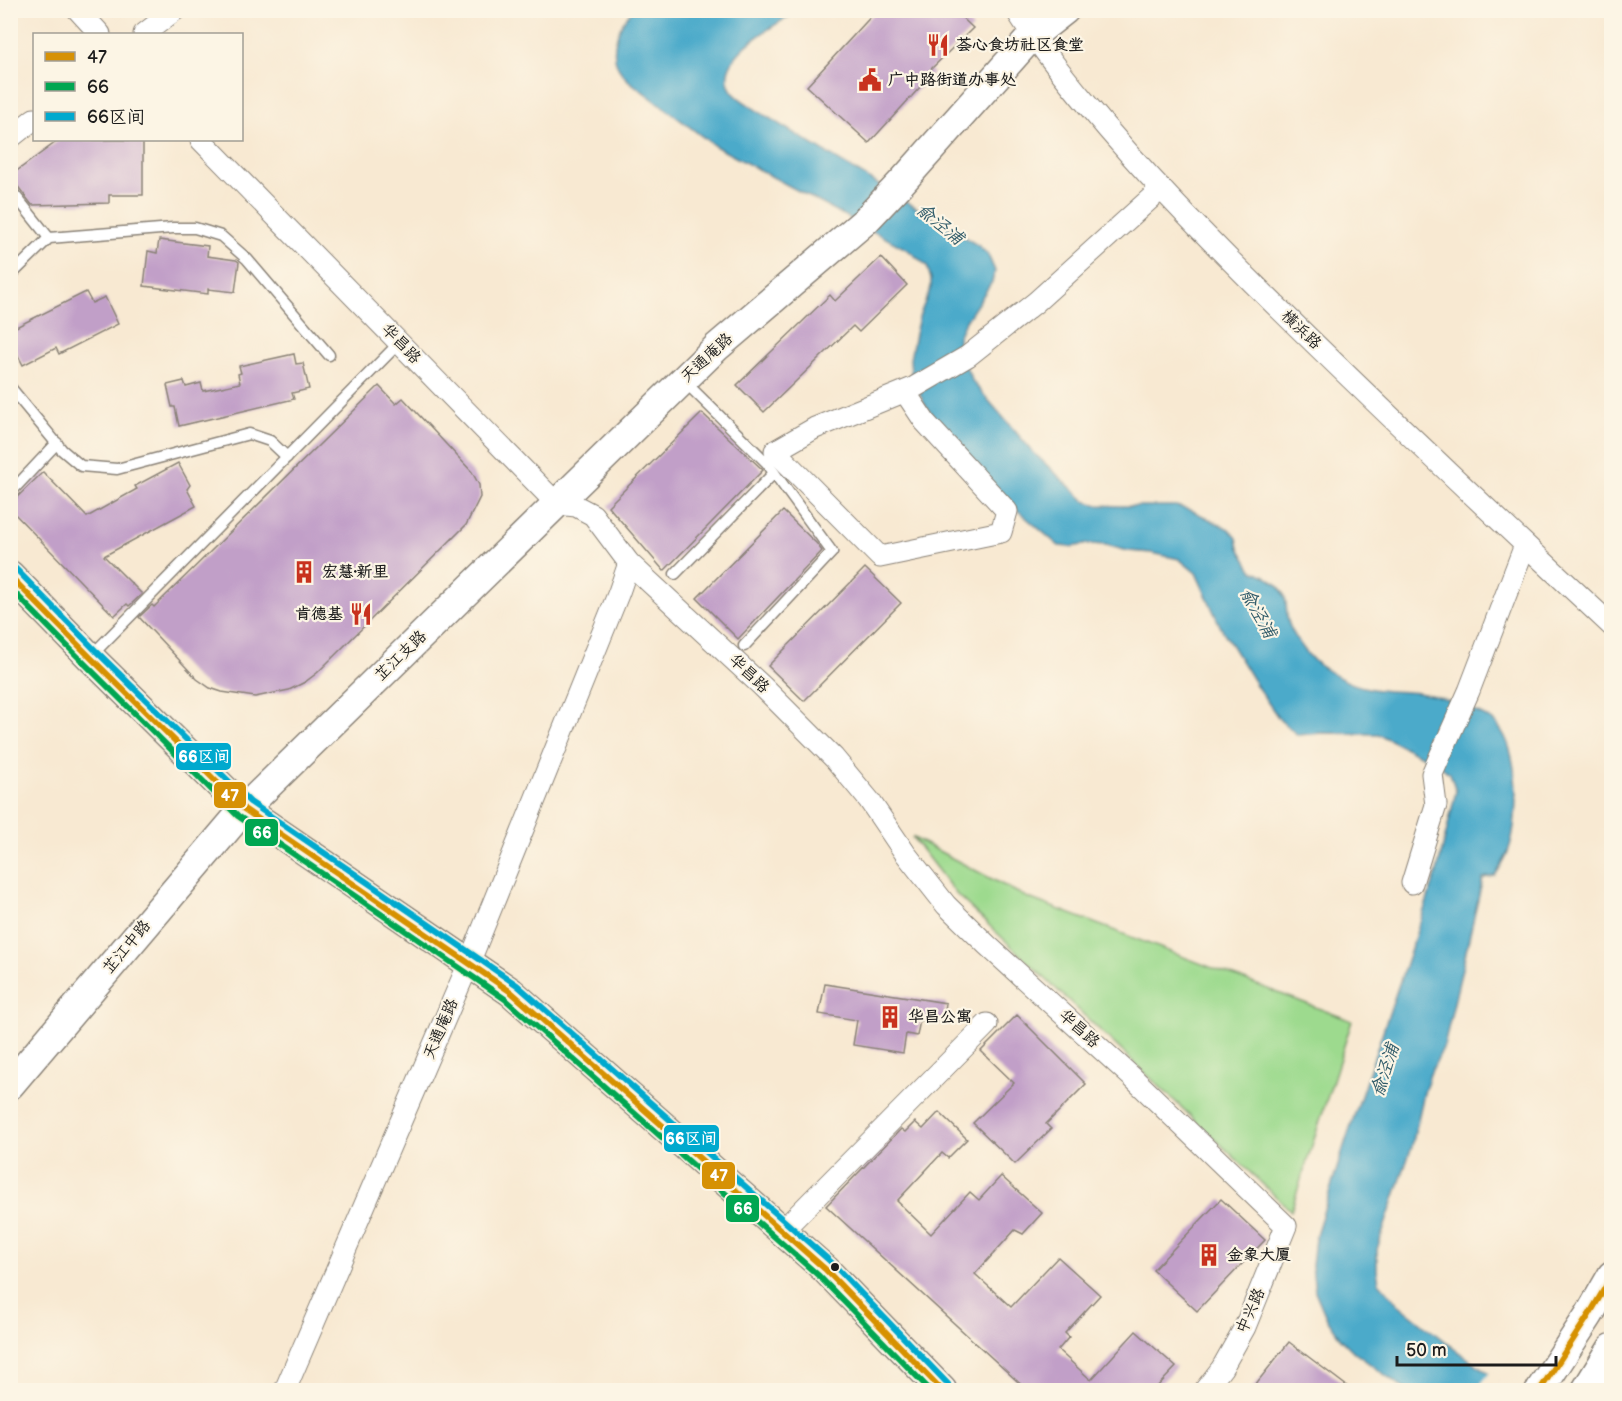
<svg xmlns="http://www.w3.org/2000/svg" width="1622" height="1401" viewBox="0 0 1622 1401" font-family="'Balsamiq Sans','LXGW WenKai TC',sans-serif">
  <style>
    .green { fill: #9dda8e; stroke: #5c7b55; stroke-width: 1.5 }
    .water { fill: #4baaca; stroke: #346373; stroke-width: 1.5 }
    .pier { fill: #f8e9d2 }
    .building { fill: #c19fc8 }
    .lines { fill: none; stroke-linecap: round; stroke-linejoin: round }
    .lane-casing { stroke: #8a8277; stroke-width: 13 }
    .street-casing { stroke: #8a8277; stroke-width: 23 }
    .secondary-casing { stroke: #8a8277; stroke-width: 31 }
    .lane { stroke: #fff; stroke-width: 10 }
    .street { stroke: #fff; stroke-width: 21 }
    .secondary { stroke: #fff; stroke-width: 28 }
    .bus-1-casing { stroke: #fcf5e5; stroke-width: 10 }
    .bus-2-casing { stroke: #fcf5e5; stroke-width: 10 }
    .bus-3-casing { stroke: #fcf5e5; stroke-width: 10 }
    .bus-1 { stroke: #d69104; stroke-width: 6 }
    .bus-2 { stroke: #00a651; stroke-width: 6 }
    .bus-3 { stroke: #00a9ce; stroke-width: 6 }
    .bus-dot { fill: #1c1c1c; stroke: #fcf5e5; stroke-width: 2 }
    .labels { text-anchor: middle; dominant-baseline: central; stroke-width: 4.5; stroke-linejoin: round; paint-order: stroke }
    .poi-label { font-size: 16px; font-weight: bold; fill: #1c1c1c; stroke: #fcf5e5; text-anchor: start }
    .street-label { font-size: 16px; fill: #1c1c1c; stroke: #fcf5e5 }
    .water-label { font-size: 18px; font-style: italic; fill: #315c6a; stroke: #fcf5e5 }
    .line-badge { stroke: #fcf5e5; stroke-width: 2 }
    .badge-label { font-size: 16px; text-anchor: middle; font-weight: bold; fill: #fff }
  </style>
  <rect width="100%" height="100%" fill="#fcf5e5"/>
  <filter id="ink" filterUnits="userSpaceOnUse"><feTurbulence type="fractalNoise" baseFrequency=".0167" numOctaves="2"/><feDisplacementMap in="SourceGraphic" scale="12" xChannelSelector="R" yChannelSelector="G"/><feConvolveMatrix kernelMatrix="1 2 1 2 8 2 1 2 1" color-interpolation-filters="sRGB"/></filter>
  <filter id="wash" filterUnits="userSpaceOnUse"><feTurbulence type="fractalNoise" baseFrequency=".008" numOctaves="4" result="noise"/><feDisplacementMap in="SourceGraphic" scale="24" xChannelSelector="R" yChannelSelector="G"/><feGaussianBlur stdDeviation="1.35" result="paint"/><feColorMatrix in="noise" values="0 0 0 0 0 0 0 0 0 0 0 0 0 0 0 0 0 1.4 0 .05"/><feComposite in="paint" operator="in"/></filter>
  <g filter="url(#wash)">
    <rect width="100%" height="100%" fill="#f8e9d2"/>
    <path class="green" d="M 912,837 L 1026,897 L 1352,1021 L 1291,1211 L 957,895 Z"/>
    <path class="water" d="M 632,11 L 798,11 C 777,24 718,54 729,85 C 732,96 747,103 756,110 L 979,246 L 988,255 L 995,271 L 992,282 L 964,324 L 958,337 L 958,350 L 973,382 L 983,394 L 1033,452 L 1085,501 L 1098,505 L 1119,506 L 1176,506 L 1193,511 L 1229,529 L 1237,538 L 1239,548 L 1252,570 C 1265,575 1282,584 1285,598 C 1287,605 1286,613 1288,621 C 1291,633 1308,657 1319,665 C 1334,675 1350,685 1368,688 C 1384,692 1401,691 1418,693 C 1436,695 1448,700 1465,707 C 1474,712 1486,715 1494,722 C 1508,734 1513,758 1515,776 C 1517,798 1516,831 1508,852 C 1505,860 1499,869 1495,876 L 1483,878 L 1444,1046 L 1430,1074 L 1424,1093 L 1412,1146 L 1377,1249 L 1377,1271 L 1379,1282 L 1398,1304 L 1453,1348 L 1513,1390 L 1406,1390 L 1355,1353 L 1341,1339 L 1326,1317 L 1315,1291 L 1312,1266 L 1315,1238 L 1346,1140 L 1437,872 L 1456,791 L 1450,773 L 1428,759 L 1378,734 L 1322,733 L 1298,735 L 1280,720 L 1258,688 L 1221,628 L 1196,573 L 1179,559 L 1152,553 L 1128,551 L 1106,545 L 1088,544 L 1070,547 L 1059,546 L 1016,509 L 966,459 L 924,403 L 911,374 L 910,359 L 915,334 L 919,317 L 931,287 L 931,279 L 927,266 L 908,250 L 715,146 L 629,81 C 624,76 619,71 617,65 C 610,48 619,23 632,11 Z"/>
    <path class="pier" d="M 1491,1371 L 1514,1388 L 1516,1390 L 1476,1390 Z"/>
    <g id="blocks">
      <g class="building">
        <path d="M 877,10 L 954,10 L 973,28 L 930,70 L 933,73 L 869,143 L 807,86 Z"/>
        <path d="M 59,140 L 143,140 L 143,195 L 109,195 L 109,203 L 32,205 L 16,184 L 10,182 L 10,176 Z"/>
        <path d="M 159,240 L 208,246 L 207,256 L 236,260 L 239,262 L 235,292 L 208,289 L 208,294 L 144,286 L 148,251 L 157,253 Z"/>
        <path d="M 881,257 L 907,285 L 859,332 L 853,326 L 764,412 L 737,385 L 830,295 L 835,301 Z"/>
        <path d="M 86,292 L 92,303 L 105,297 L 118,324 L 59,354 L 56,348 L 23,365 L 10,340 L 10,330 Z"/>
        <path d="M 294,354 L 296,364 L 303,363 L 309,389 L 292,393 L 294,399 L 179,426 L 175,407 L 172,407 L 167,385 L 184,381 L 186,387 L 201,383 L 203,391 L 240,383 L 238,374 L 241,373 L 239,366 Z"/>
        <path d="M 379,386 L 396,404 L 403,398 L 472,472 L 479,485 L 480,497 L 466,525 L 317,673 L 305,682 L 289,690 L 255,697 L 222,692 L 210,688 L 197,679 L 139,617 L 152,605 L 154,607 Z"/>
        <path d="M 702,413 L 763,470 L 664,571 L 608,506 Z"/>
        <path d="M 178,463 L 190,485 L 187,489 L 196,506 L 104,556 L 142,594 L 129,606 L 127,604 L 114,616 L 10,509 L 10,504 L 43,472 L 87,517 L 137,489 L 135,486 Z"/>
        <path d="M 783,511 L 817,544 L 822,551 L 738,639 L 697,598 Z"/>
        <path d="M 865,568 L 901,603 L 804,701 L 768,666 Z"/>
        <path d="M 825,984 L 946,1003 L 943,1023 L 920,1020 L 917,1036 L 906,1034 L 903,1053 L 853,1045 L 857,1020 L 819,1014 Z"/>
        <path d="M 1017,1015 L 1086,1084 L 1046,1124 L 1051,1129 L 1015,1164 L 973,1123 L 1014,1083 L 981,1051 Z"/>
        <path d="M 939,1112 L 967,1139 L 948,1158 L 942,1153 L 897,1201 L 931,1234 L 970,1192 L 979,1200 L 1001,1176 L 1042,1213 L 1023,1234 L 1015,1230 L 975,1274 L 1011,1307 L 1058,1257 L 1100,1295 L 1065,1333 L 1069,1337 L 1058,1350 L 1091,1380 L 1136,1331 L 1176,1367 L 1154,1390 L 1027,1390 L 826,1206 L 901,1129 L 905,1132 L 915,1122 L 923,1129 Z"/>
        <path d="M 1221,1199 L 1265,1240 L 1197,1311 L 1153,1270 Z"/>
        <path d="M 1289,1342 L 1352,1390 L 1251,1390 Z"/>
      </g>
    </g>
  </g>
  <g filter="url(#ink)">
    <use href="#blocks" fill-opacity="0" stroke="#8a8277" stroke-width="1.5"/>
    <g class="lines">
      <g class="lane-casing">
        <g id="lane">
          <path d="M 10,189 L 49,238"/>
          <path d="M 10,276 L 49,238 L 173,228 L 195,228 L 221,236 L 247,259 L 329,355"/>
          <path d="M 683,380 L 767,463 L 832,552 L 744,646"/>
          <path d="M 10,387 L 62,450 L 81,466 L 117,469 L 249,434 L 270,441 L 287,457"/>
          <path d="M 10,493 L 57,443"/>
          <path d="M 675,574 L 774,473"/>
          <path d="M 90,657 L 399,343"/>
        </g>
      </g>
      <g class="street-casing">
        <g id="street">
          <path d="M 78,10 L 100,34"/>
          <path d="M 1016,10 C 1038,45 1064,77 1090,108 C 1141,170 1197,227 1254,284 C 1371,400 1491,513 1612,626"/>
          <path d="M 144,34 L 175,10"/>
          <path d="M 10,138 L 34,119"/>
          <path d="M 201,140 L 557,504 L 576,506 L 593,515 L 629,563 L 762,686 L 834,758 L 869,800 L 905,853 L 946,905 L 987,945 L 1133,1078 L 1286,1226 L 1245,1327 L 1222,1368 L 1205,1390"/>
          <path d="M 905,392 L 925,422 L 1007,511 L 1001,532 L 880,557 L 775,451 L 815,428 L 913,388 L 968,356 L 1036,302 L 1161,189"/>
          <path d="M 1412,883 L 1436,805 L 1432,774 L 1469,691 L 1525,545"/>
          <path d="M 782,1231 L 987,1024"/>
          <path d="M 285,1390 L 469,963 L 619,592 L 629,563"/>
        </g>
      </g>
      <g class="secondary-casing">
        <g id="secondary">
          <path d="M 10,575 L 90,657 L 244,809 L 511,992 L 825,1269 L 942,1390"/>
          <path d="M 10,1085 L 244,809 L 717,347 L 865,221 L 901,183 L 1032,36 L 1065,10"/>
          <path d="M 1540,1390 L 1589,1315 L 1612,1275"/>
          <path d="M 1586,1390 L 1612,1348"/>
        </g>
      </g>
      <use href="#lane" class="lane"/>
      <use href="#street" class="street"/>
      <use href="#secondary" class="secondary"/>
      <g class="bus-1-casing">
        <g id="bus-1">
          <path d="M 10,576 L 90,657 L 244,809 L 511,992 L 825,1269 L 942,1390"/>
          <path d="M 1540,1390 L 1589,1315 L 1612,1276"/>
        </g>
      </g>
      <g class="bus-2-casing">
        <path id="bus-2" d="M 10,588 L 84,663 L 238,816 L 505,999 L 819,1276 L 930,1390"/>
      </g>
      <g class="bus-3-casing">
        <path id="bus-3" d="M 16,569 L 96,651 L 250,802 L 517,985 L 831,1262 L 948,1384"/>
      </g>
      <use href="#bus-1" class="bus-1"/>
      <use href="#bus-2" class="bus-2"/>
      <use href="#bus-3" class="bus-3"/>
    </g>
  </g>
  <defs>
    <g id="restaurant-bare" transform="scale(1.8)"><path d="M-5-6h1v4h1v-4h1v4h1v-4h1v5L-1.5 .5V6h-2V.5L-5-1ZM5-6V6H3V1.5H1.5Q1.5-4 5-6Z" fill="#c8321e" stroke="#fcf5e5" stroke-width="2.5" paint-order="stroke"/></g>
    <g id="civic-bare" transform="scale(1.8)"><path d="M-.6-6.5H3V-4.5H.6V-3L4-1V1h2V6H-6V1h2V-1L-.6-3ZM-1.2 2.5V6h2.4V2.5Z" fill="#c8321e" stroke="#fcf5e5" stroke-width="2.5" paint-order="stroke"/></g>
    <g id="building-bare" transform="scale(1.8)"><path d="M-4-6H4V6H1V3H-1V6H-4ZM-2.5-4.3h1.7v1.8h-1.7ZM.8-4.3h1.7v1.8H.8ZM-2.5-1h1.7V.8h-1.7ZM.8-1h1.7V.8H.8Z" fill="#c8321e" stroke="#fcf5e5" stroke-width="2.5" paint-order="stroke"/></g>
  </defs>
  <g fill-rule="evenodd">
    <use href="#restaurant-bare" x="938" y="45"/>
    <use href="#civic-bare" x="870" y="80"/>
    <use href="#building-bare" x="304" y="572"/>
    <use href="#restaurant-bare" x="361" y="614"/>
    <use href="#building-bare" x="890" y="1017"/>
    <use href="#building-bare" x="1209" y="1255"/>
  </g>
  <circle class="bus-dot" cx="835" cy="1267" r="5"/>
  <g class="labels">
    <g class="poi-label">
      <text x="956" y="45">荟心食坊社区食堂</text>
      <text x="888" y="80">广中路街道办事处</text>
      <text x="322" y="572">宏慧·新里</text>
      <text x="343" y="614" text-anchor="end">肯德基</text>
      <text x="908" y="1017">华昌公寓</text>
      <text x="1227" y="1255">金象大厦</text>
    </g>
    <g class="street-label">
      <text transform="translate(1301 330) rotate(44)">横浜路</text>
      <text transform="translate(401 344) rotate(46)">华昌路</text>
      <text transform="translate(707 358) rotate(-43)">天通庵路</text>
      <text transform="translate(401 656) rotate(-44)">芷江支路</text>
      <text transform="translate(749 674) rotate(44)">华昌路</text>
      <text transform="translate(127 947) rotate(-50)">芷江中路</text>
      <text transform="translate(441 1029) rotate(-67)">天通庵路</text>
      <text transform="translate(1079 1029) rotate(42)">华昌路</text>
      <text transform="translate(1251 1311) rotate(-66)">中兴路</text>
    </g>
    <g class="water-label">
      <text transform="translate(940 224) rotate(39)">俞泾浦</text>
      <text transform="translate(1258 613) rotate(61)">俞泾浦</text>
      <text transform="translate(1385 1070) rotate(-72)">俞泾浦</text>
    </g>
  </g>
  <g class="line-badge">
    <rect x="175" y="742" width="57" height="29" rx="6" fill="#00a9ce"/>
    <rect x="213" y="781" width="34" height="28" rx="6" fill="#d69104"/>
    <rect x="244" y="818" width="35" height="29" rx="6" fill="#00a651"/>
    <rect x="663" y="1124" width="57" height="29" rx="6" fill="#00a9ce"/>
    <rect x="701" y="1161" width="35" height="29" rx="6" fill="#d69104"/>
    <rect x="725" y="1194" width="35" height="29" rx="6" fill="#00a651"/>
  </g>
  <g class="badge-label">
    <text x="204" y="762">66区间</text>
    <text x="230" y="801">47</text>
    <text x="262" y="838">66</text>
    <text x="691" y="1144">66区间</text>
    <text x="719" y="1181">47</text>
    <text x="743" y="1214">66</text>
  </g>
  <rect width="1622" height="1401" fill="none" stroke="#fcf5e5" stroke-width="36"/>
  <rect x="33" y="33" width="210" height="108" fill="#fcf5e5" stroke="#a29e95" stroke-width="1.5"/>
  <rect x="45" y="52" width="30" height="9" fill="#d69104" stroke="#a29e95" stroke-width="1.5"/>
  <text x="87" y="63" font-size="18" fill="#1c1c1c">47</text>
  <rect x="45" y="82" width="30" height="9" fill="#00a651" stroke="#a29e95" stroke-width="1.5"/>
  <text x="87" y="93" font-size="18" fill="#1c1c1c">66</text>
  <rect x="45" y="112" width="30" height="9" fill="#00a9ce" stroke="#a29e95" stroke-width="1.5"/>
  <text x="87" y="123" font-size="18" fill="#1c1c1c">66区间</text>
  <path d="M1397 1356v9h159v-9" fill="none" stroke="#1c1c1c" stroke-width="3"/>
  <text x="1406" y="1356" font-size="18" fill="#1c1c1c" stroke="#fcf5e5" stroke-width="4.5" paint-order="stroke">50 m</text>
</svg>
